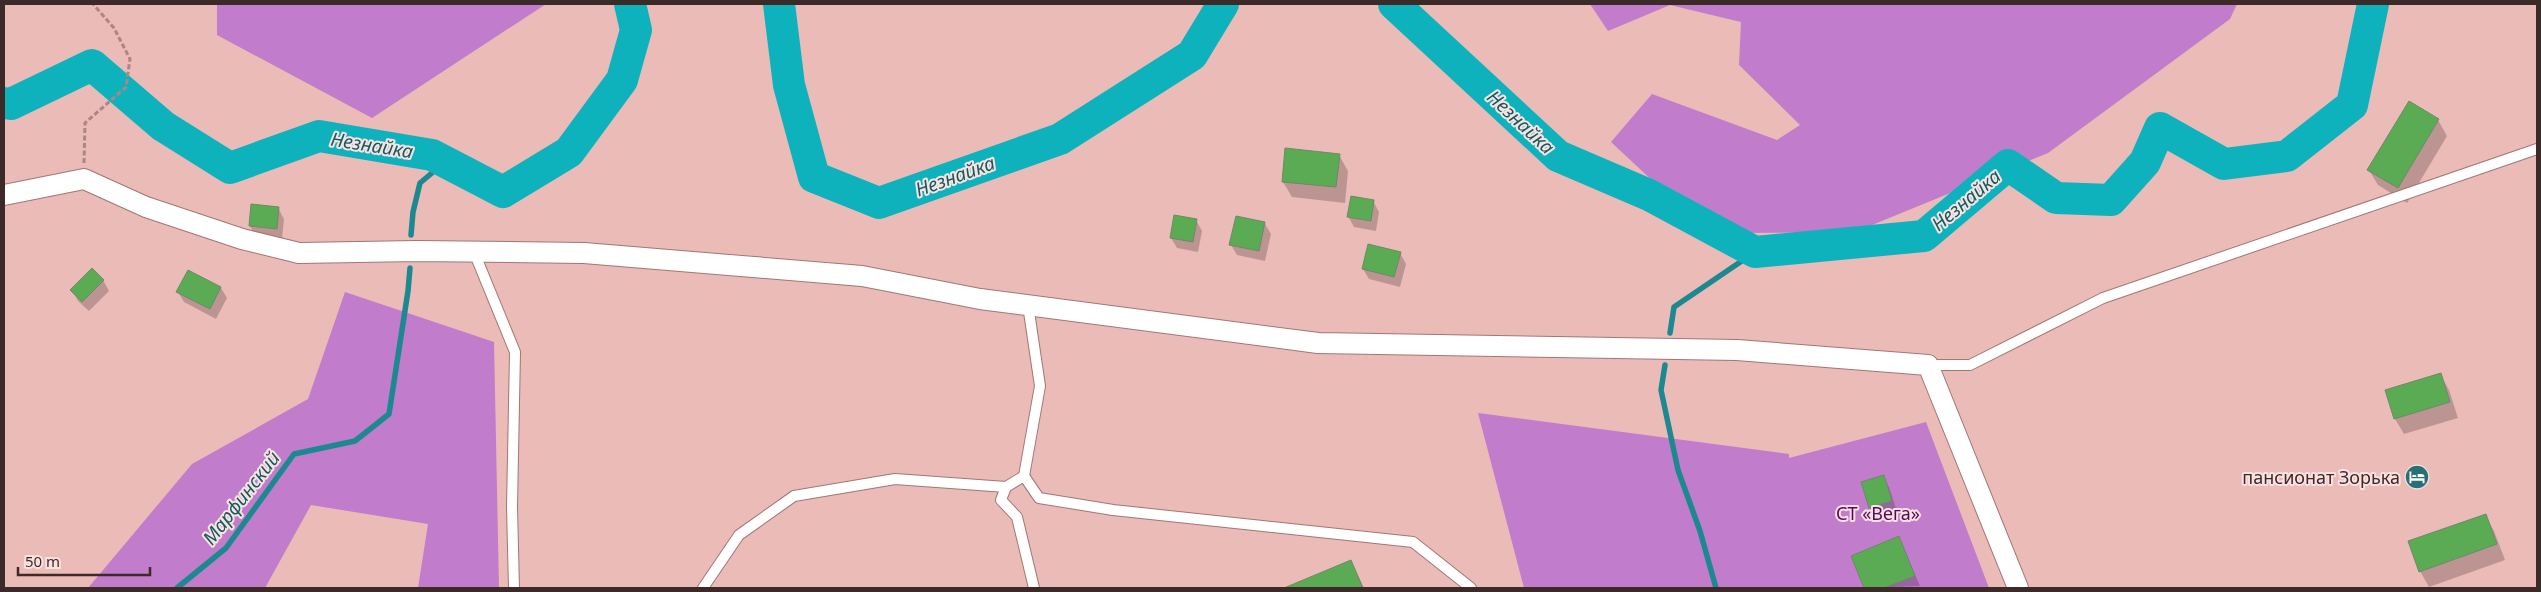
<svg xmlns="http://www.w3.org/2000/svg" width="2541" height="592" viewBox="0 0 2541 592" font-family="'Noto Sans',sans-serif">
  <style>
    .green { fill: #c17ccb }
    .shadow { fill: #0003 }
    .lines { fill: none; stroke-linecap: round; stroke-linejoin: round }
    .stream { stroke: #1c8991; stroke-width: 5.5 }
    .river { stroke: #0eb2bd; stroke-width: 32 }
    .building { fill: #5bab54; stroke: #6d896a }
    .lane-casing { stroke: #a27673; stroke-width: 12 }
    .street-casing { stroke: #a27673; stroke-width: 22 }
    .path { stroke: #ab8684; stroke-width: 3; stroke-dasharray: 5 2.5; stroke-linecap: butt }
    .lane { stroke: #fff; stroke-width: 10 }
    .street { stroke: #fff; stroke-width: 20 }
    .labels { text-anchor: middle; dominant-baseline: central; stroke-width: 4; stroke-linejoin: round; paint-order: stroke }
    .poi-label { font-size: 18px; fill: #3c2a29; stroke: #fbe2e1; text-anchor: end }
    .park-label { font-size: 18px; fill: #52095c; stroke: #fbe2e1 }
    .water-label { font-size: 19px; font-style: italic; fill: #0c5c62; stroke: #fbe2e1 }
  </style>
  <rect width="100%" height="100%" fill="#ebbbb8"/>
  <g class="green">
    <path d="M 217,4 L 546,4 L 372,118 L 217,35 Z"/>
    <path d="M 1590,4 L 2237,4 L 2230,19 L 2048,153 L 1855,232 L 1740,233 L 1656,184 L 1611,142 L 1652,94 L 1777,140 L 1800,125 L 1739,65 L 1741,22 L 1670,5 L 1608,31 Z"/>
    <path d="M 345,292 L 494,342 L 499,588 L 418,588 L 428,524 L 311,505 L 265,588 L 88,588 L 192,464 L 308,399 Z"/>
    <path d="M 1478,413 L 1789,454 L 1789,458 L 1926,422 L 1989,588 L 1524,588 Z"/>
  </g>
  <g class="shadow">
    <path d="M 2438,120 L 2447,136 L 2407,203 L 2378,185 L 2369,170 Z"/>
    <path d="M 1339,155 L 1348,171 L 1345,203 L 1292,197 L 1283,182 Z"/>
    <path d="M 1373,201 L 1379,212 L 1376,231 L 1354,227 L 1348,216 Z"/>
    <path d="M 278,208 L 284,219 L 282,239 L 256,237 L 250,226 Z"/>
    <path d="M 1196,220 L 1202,231 L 1198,252 L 1177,248 L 1171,238 Z"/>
    <path d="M 1265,224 L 1271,234 L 1265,261 L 1237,255 L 1231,245 Z"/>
    <path d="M 1400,253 L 1406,264 L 1400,287 L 1369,279 L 1363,269 Z"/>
    <path d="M 103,280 L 109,291 L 89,311 L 78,301 L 72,290 Z"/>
    <path d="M 221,288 L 227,298 L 216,319 L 184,302 L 178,292 Z"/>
    <path d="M 2440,374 L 2449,390 L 2458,418 L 2404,434 L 2395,419 Z"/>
    <path d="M 1883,477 L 1889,487 L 1897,512 L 1876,518 L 1870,508 L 1862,483 Z"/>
    <path d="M 2485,515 L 2494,531 L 2505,560 L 2429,587 L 2420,571 Z"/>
    <path d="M 1899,538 L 1920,586 L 1866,588 L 1853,556 Z"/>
    <path d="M 1351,562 L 1364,588 L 1308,588 L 1305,581 Z"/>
  </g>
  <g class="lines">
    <g class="stream">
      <path d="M 411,235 L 413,212 L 420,183 L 445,162"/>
      <path d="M 1670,333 L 1674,307 L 1755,252"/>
      <path d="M 1665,365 L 1661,390 L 1678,470 L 1700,531 L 1716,588"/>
      <path d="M 177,588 L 226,548 L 294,454 L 355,441 L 389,414 L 408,291 L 410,268"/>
    </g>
    <g class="river">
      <path d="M 779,4 L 789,85 L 814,177 L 879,203 L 1060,139 L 1192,55 L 1223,4"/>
      <path d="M 1394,4 L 1558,156 L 1649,195 L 1755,252 L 1924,236 L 2008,165 L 2056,198 L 2111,200 L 2145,162 L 2160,128 L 2224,164 L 2287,156 L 2352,105 L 2373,4"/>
      <path d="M 4,103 L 11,104 L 92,65 L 163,126 L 230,168 L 319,136 L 432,155 L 503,192 L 569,152 L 622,80 L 636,30 L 630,4"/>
    </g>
  </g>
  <g class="building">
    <path d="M 2409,101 L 2439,119 L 2398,188 L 2367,170 Z"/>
    <path d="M 1285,148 L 1340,154 L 1336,187 L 1282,182 Z"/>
    <path d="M 1351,196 L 1374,200 L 1371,221 L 1347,217 Z"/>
    <path d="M 251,204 L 279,207 L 277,229 L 249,226 Z"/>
    <path d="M 1174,215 L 1197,219 L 1193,242 L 1170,238 Z"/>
    <path d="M 1236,216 L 1265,222 L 1259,251 L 1229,245 Z"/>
    <path d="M 1368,244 L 1401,252 L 1394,277 L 1362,269 Z"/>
    <path d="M 92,268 L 104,280 L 82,302 L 70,290 Z"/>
    <path d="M 188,270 L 221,287 L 210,309 L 176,292 Z"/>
    <path d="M 2441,373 L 2450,402 L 2394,419 L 2385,390 Z"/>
    <path d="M 1884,475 L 1892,501 L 1869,508 L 1861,482 Z"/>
    <path d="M 2486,514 L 2497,544 L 2419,572 L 2408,541 Z"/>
    <path d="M 1899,536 L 1915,576 L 1884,588 L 1864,588 L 1851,556 Z"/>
    <path d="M 1351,560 L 1363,588 L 1284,588 Z"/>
  </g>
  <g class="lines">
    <g class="lane-casing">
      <g id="lane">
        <path d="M 474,252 L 515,352 L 512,507 L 514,588"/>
        <path d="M 1028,305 L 1040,386 L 1024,476 L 1006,487 L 1001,500 L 1017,517 L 1034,588"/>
        <path d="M 1928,365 L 1970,365 L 2103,298 L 2537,149"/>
        <path d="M 1024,476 L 1039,498 L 1113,510 L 1413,542 L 1471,588"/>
        <path d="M 703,588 L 739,535 L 794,496 L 895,479 L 1006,487"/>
      </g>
    </g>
    <g class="street-casing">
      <path id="street" d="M 4,195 L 84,179 L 146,207 L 242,239 L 299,253 L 417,251 L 584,253 L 862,276 L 980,299 L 1318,343 L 1737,350 L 1928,365 L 2018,588"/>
    </g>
    <path class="path" d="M 84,163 L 85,123 L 126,87 L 130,59 L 114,28 L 93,4"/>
    <use href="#lane" class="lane"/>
    <use href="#street" class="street"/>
  </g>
  <defs>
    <g id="hotel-disc" transform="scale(1.25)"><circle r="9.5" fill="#267176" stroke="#fbe2e1"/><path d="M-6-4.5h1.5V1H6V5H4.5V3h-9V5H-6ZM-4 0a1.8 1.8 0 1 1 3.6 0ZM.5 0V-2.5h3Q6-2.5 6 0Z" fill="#fff"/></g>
  </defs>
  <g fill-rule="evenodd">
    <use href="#hotel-disc" x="2417" y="477"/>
  </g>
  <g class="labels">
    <g class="poi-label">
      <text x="2400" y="477">пансионат Зорька</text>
    </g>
    <g class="park-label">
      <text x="1878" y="513">СТ «Вега»</text>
    </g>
    <g class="water-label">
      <text transform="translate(1521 122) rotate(43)">Незнайка</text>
      <text transform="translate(372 145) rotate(9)">Незнайка</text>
      <text transform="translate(955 176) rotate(-20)">Незнайка</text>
      <text transform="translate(1966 200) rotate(-40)">Незнайка</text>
      <text transform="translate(241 498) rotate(-52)">Марфинский</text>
    </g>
  </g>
  <rect width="2541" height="592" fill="none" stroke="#3c2a29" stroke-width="10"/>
  <path d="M18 567v8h132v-8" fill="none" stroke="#3c2a29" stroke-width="2.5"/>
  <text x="25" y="567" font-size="15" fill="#3c2a29" stroke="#fbe2e1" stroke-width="4" paint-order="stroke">50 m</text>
</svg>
